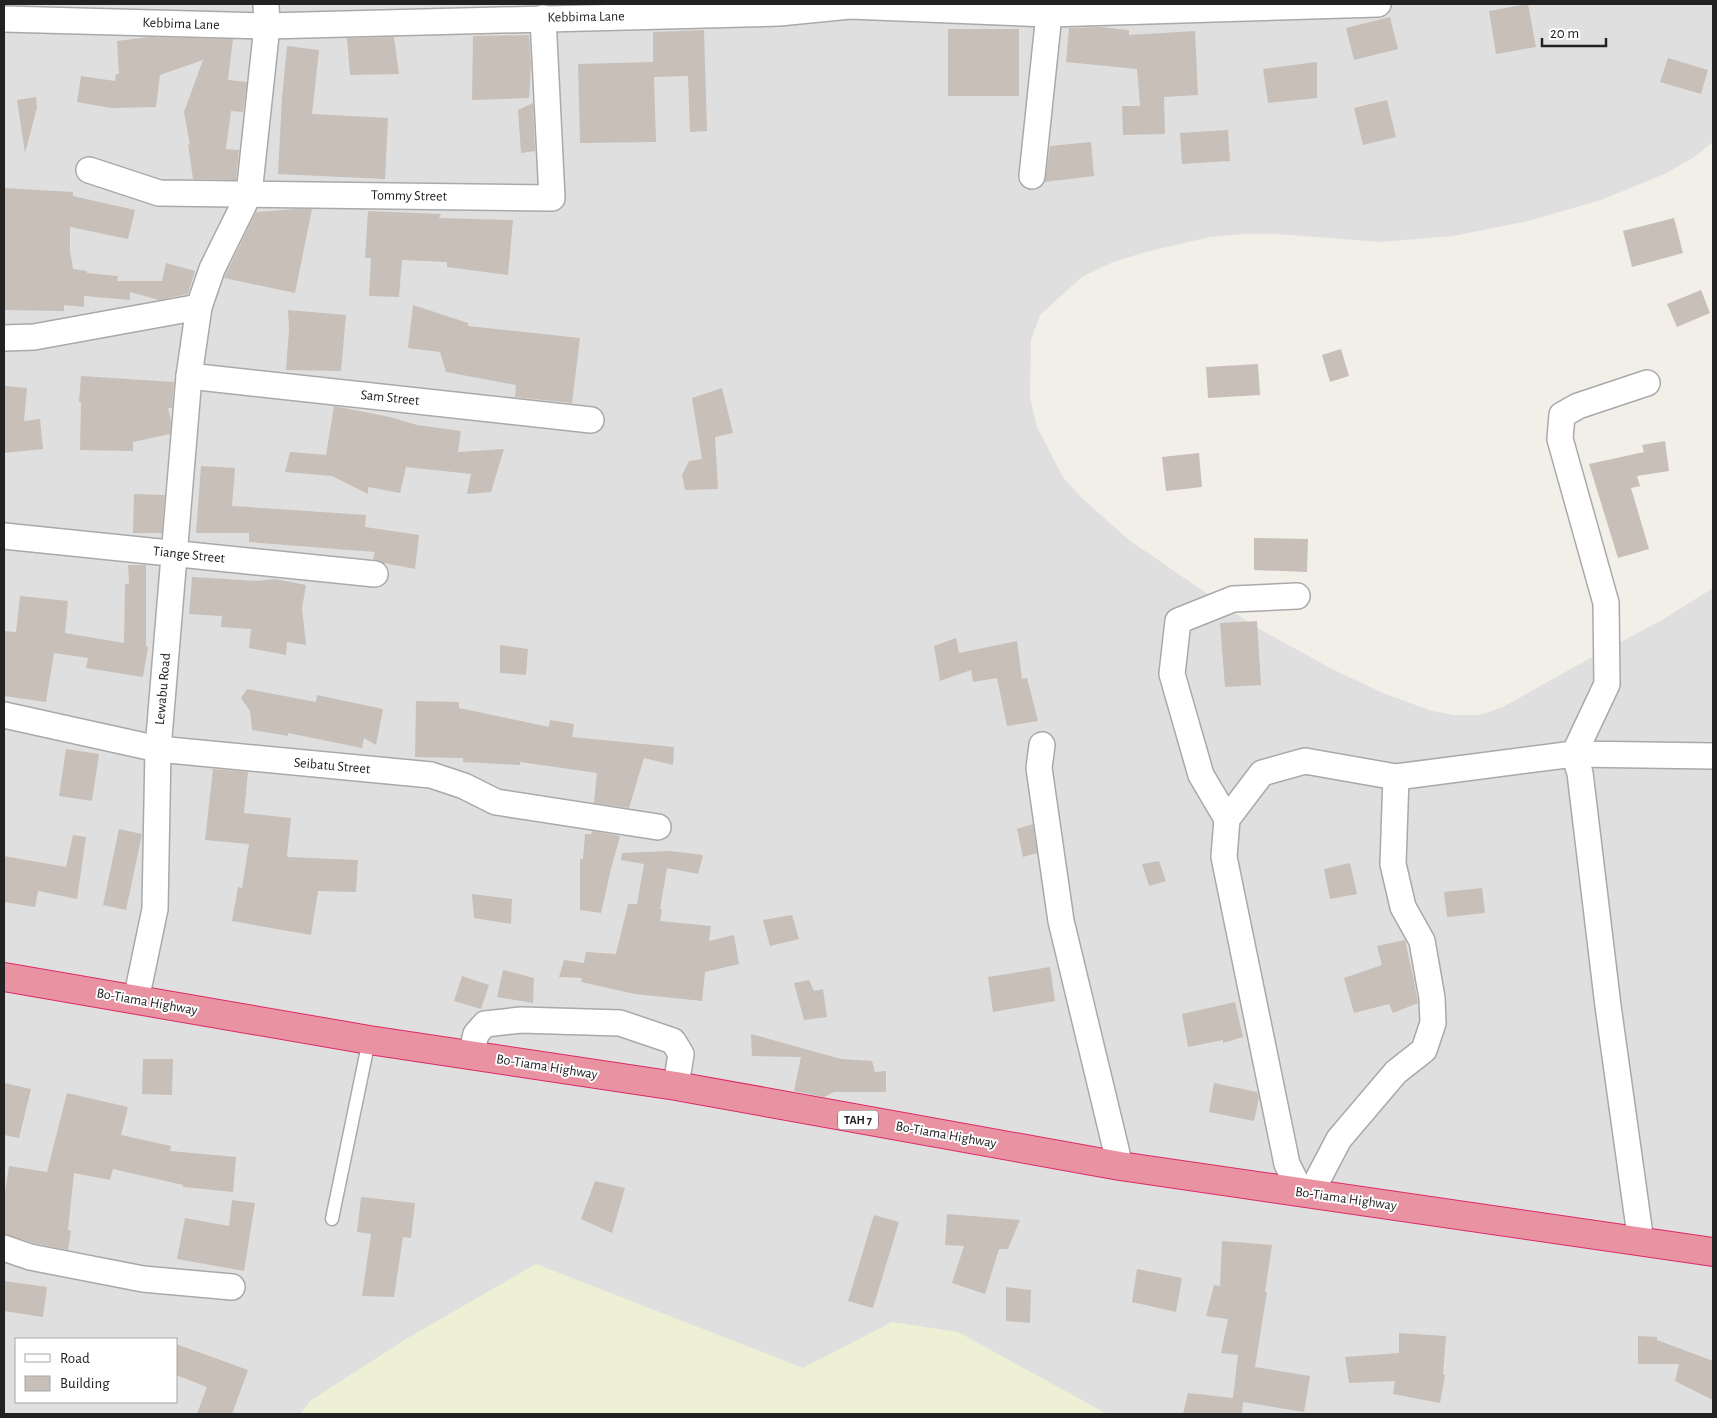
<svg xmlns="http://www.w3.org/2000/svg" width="1717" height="1418" viewBox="0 0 1717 1418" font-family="'Alegreya Sans',sans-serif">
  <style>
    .residential { fill: #e0dfdf; fill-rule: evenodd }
    .farmland { fill: #eef0d5 }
    .building { fill: #c7bfb8 }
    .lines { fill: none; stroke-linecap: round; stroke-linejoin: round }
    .lane-casing { stroke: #a9a9a9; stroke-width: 15 }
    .street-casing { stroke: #a9a9a9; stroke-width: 28 }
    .highway-casing { stroke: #dc2a67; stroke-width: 30 }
    .lane { stroke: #fff; stroke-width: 12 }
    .street { stroke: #fff; stroke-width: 25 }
    .highway { stroke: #e892a2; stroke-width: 28 }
    .labels { text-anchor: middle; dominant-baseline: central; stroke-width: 4; stroke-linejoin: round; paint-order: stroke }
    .shield { fill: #fff; stroke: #646464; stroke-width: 1 }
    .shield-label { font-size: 12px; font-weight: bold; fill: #222 }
    .street-label { font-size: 14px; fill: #222; stroke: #fff }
  </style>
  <rect width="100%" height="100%" fill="#f2efe9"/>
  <path class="residential" d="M 4,4 L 1713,4 L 1713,142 L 1696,156 L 1667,173 L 1601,200 L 1528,221 L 1453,236 L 1380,242 L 1278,234 L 1245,234 L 1210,237 L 1142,253 L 1111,263 L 1082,277 L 1040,315 L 1031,340 L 1030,398 L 1037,427 L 1064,479 L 1084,500 L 1129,540 L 1254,626 L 1332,669 L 1383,693 L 1432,711 L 1455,715 L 1480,715 L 1503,707 L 1574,667 L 1662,620 L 1713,588 L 1713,1414 L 4,1414 ZM 16,1339 L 176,1339 L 176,1402 L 16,1402 Z"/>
  <path class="farmland" d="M 536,1264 L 803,1368 L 892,1322 L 958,1332 L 1107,1414 L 300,1414 L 310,1401 L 406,1339 Z"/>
  <g class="building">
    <path d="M 1528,4 L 1536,47 L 1496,54 L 1489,11 Z"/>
    <path d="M 1390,17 L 1398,49 L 1354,60 L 1346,28 Z"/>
    <path d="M 1100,27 L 1129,30 L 1129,35 L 1195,31 L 1198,95 L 1164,97 L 1165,134 L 1123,135 L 1122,106 L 1140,106 L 1137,69 L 1066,62 L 1069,28 Z"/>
    <rect x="948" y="29" width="71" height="67"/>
    <path d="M 704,30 L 707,131 L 690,132 L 688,76 L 654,77 L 656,142 L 580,143 L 578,64 L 653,62 L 653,32 Z"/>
    <path d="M 529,35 L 531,64 L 529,98 L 472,100 L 473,36 Z"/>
    <path d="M 149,37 L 233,39 L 228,80 L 247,82 L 243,112 L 231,111 L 226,149 L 239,150 L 236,180 L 193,179 L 188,144 L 190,145 L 184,112 L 203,60 L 160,75 L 156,107 L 111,108 L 77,102 L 81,76 L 115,81 L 116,74 L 119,74 L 117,41 Z"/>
    <path d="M 394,37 L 399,74 L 350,75 L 347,38 Z"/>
    <path d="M 287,46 L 319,50 L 312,114 L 388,118 L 385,179 L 278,174 L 282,98 Z"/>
    <path d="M 1668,58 L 1708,70 L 1701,94 L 1660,82 Z"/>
    <path d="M 1317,62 L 1317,98 L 1268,103 L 1263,69 Z"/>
    <path d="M 36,97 L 37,108 L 25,153 L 17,100 Z"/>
    <path d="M 1387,100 L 1396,137 L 1363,145 L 1354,108 Z"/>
    <path d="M 533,103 L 535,151 L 521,153 L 518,110 Z"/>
    <path d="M 1228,130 L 1230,161 L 1182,164 L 1180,133 Z"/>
    <path d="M 1091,142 L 1094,176 L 1045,182 L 1050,146 Z"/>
    <path d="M 4,188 L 73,192 L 73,196 L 135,210 L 128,239 L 70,227 L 70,251 L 73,269 L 87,271 L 87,273 L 118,276 L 117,281 L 162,281 L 166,263 L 195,271 L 188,294 L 159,300 L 130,292 L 130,300 L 84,296 L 84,307 L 64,305 L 64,311 L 4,310 Z"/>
    <path d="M 296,209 L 312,209 L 295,293 L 224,278 L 256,212 Z"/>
    <path d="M 368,211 L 441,214 L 439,218 L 513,220 L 508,275 L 447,267 L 447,262 L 402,260 L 399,297 L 369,296 L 371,258 L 365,258 Z"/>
    <path d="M 1674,218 L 1683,253 L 1632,267 L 1623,231 Z"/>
    <path d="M 1701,290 L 1710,313 L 1677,327 L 1667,304 Z"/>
    <path d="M 413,305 L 468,323 L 468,326 L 580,338 L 572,403 L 515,397 L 516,385 L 446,372 L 440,352 L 408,348 Z"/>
    <path d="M 288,310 L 346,315 L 341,371 L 286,370 L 289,329 Z"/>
    <path d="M 1341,349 L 1349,376 L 1330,382 L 1322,355 Z"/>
    <path d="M 1258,364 L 1260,395 L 1208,398 L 1206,367 Z"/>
    <path d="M 81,376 L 174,382 L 172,408 L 168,408 L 171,421 L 170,434 L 133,442 L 133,451 L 80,450 L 81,402 L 79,402 Z"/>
    <path d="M 4,386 L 27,388 L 24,421 L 40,419 L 43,449 L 4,453 Z"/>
    <path d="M 722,388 L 733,433 L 715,437 L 718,489 L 685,490 L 682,475 L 689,461 L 702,459 L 692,398 Z"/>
    <path d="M 334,406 L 390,417 L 417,425 L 461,431 L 458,452 L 504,449 L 491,492 L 467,494 L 471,474 L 406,467 L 400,493 L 368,487 L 368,494 L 332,476 L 285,472 L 290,452 L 326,455 Z"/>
    <path d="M 1665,441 L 1669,471 L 1637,476 L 1640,486 L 1631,488 L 1649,549 L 1618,558 L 1589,464 L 1644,452 L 1642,445 Z"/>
    <path d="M 1199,453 L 1202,487 L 1166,491 L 1162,457 Z"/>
    <path d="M 201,466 L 235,468 L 232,506 L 366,515 L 365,527 L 419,535 L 415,569 L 384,563 L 373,559 L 375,552 L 249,542 L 249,533 L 196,533 Z"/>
    <path d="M 134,494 L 165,495 L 162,533 L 133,533 Z"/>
    <path d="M 1254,538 L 1308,539 L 1307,572 L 1254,570 Z"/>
    <path d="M 128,565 L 146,565 L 146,647 L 148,647 L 143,677 L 86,668 L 88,658 L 54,653 L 46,702 L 4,696 L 4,631 L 16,632 L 20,596 L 68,601 L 65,633 L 124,643 L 125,584 L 129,584 Z"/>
    <path d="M 192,577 L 257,581 L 275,579 L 306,585 L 302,608 L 306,645 L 287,642 L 286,655 L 249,648 L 251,629 L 221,627 L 222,616 L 189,614 Z"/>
    <path d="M 1257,621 L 1261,685 L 1225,687 L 1220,623 Z"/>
    <path d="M 956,638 L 959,653 L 1017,641 L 1022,679 L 1027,678 L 1038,721 L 1007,726 L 997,678 L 973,682 L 971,670 L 940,681 L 934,646 Z"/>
    <path d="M 500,645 L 528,649 L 526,675 L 500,673 Z"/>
    <path d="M 247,689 L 316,702 L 317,695 L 383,709 L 376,745 L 364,738 L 362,748 L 288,733 L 288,736 L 252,730 L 250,711 L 241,698 Z"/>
    <path d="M 416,701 L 459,702 L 459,708 L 549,727 L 550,720 L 574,724 L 572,737 L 674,747 L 673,765 L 644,758 L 629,808 L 594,803 L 597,773 L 520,762 L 520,765 L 463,762 L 463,758 L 415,757 Z"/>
    <path d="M 66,749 L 99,754 L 92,801 L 59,796 Z"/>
    <path d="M 213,769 L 248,772 L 244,813 L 291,818 L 287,855 L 288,857 L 358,860 L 356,892 L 318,891 L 311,935 L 232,921 L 238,887 L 242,888 L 249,844 L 205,840 Z"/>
    <path d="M 1033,824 L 1037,853 L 1023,857 L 1017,829 Z"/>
    <path d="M 119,829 L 142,834 L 126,910 L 103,905 Z"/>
    <path d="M 592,831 L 620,836 L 610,873 L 601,913 L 580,910 L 580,859 L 583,859 L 585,834 L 591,834 Z"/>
    <path d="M 73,835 L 86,837 L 77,899 L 38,891 L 35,907 L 4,902 L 4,856 L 66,867 Z"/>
    <path d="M 670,851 L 703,855 L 698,874 L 667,868 L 660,909 L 662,909 L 660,921 L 711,926 L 709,941 L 734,935 L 739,964 L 705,972 L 702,1001 L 635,994 L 581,982 L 582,978 L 559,977 L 564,960 L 584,963 L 586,952 L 616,954 L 628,904 L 637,904 L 644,864 L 621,860 L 622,853 Z"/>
    <path d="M 1159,861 L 1166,881 L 1149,886 L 1142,864 Z"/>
    <path d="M 1350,863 L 1357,894 L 1330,899 L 1324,869 Z"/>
    <path d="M 1482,888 L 1485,913 L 1447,917 L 1444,892 Z"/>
    <path d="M 472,894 L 512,899 L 511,924 L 474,918 Z"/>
    <path d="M 792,915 L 799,939 L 770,946 L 763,920 Z"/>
    <path d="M 1405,940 L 1413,976 L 1418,1003 L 1393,1013 L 1389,1004 L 1354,1013 L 1344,978 L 1382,965 L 1377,946 Z"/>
    <path d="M 1050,967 L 1055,1001 L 993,1012 L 988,977 Z"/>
    <path d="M 503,970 L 534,978 L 533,1003 L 497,997 Z"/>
    <path d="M 462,976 L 489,985 L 481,1009 L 454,1001 Z"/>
    <path d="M 809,980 L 814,991 L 823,989 L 827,1017 L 804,1020 L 794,983 Z"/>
    <path d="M 1235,1002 L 1243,1037 L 1223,1043 L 1223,1040 L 1188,1047 L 1182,1014 Z"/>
    <path d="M 751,1034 L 841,1059 L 872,1061 L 875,1072 L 886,1071 L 886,1092 L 834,1092 L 824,1097 L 794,1091 L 801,1057 L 752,1056 Z"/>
    <path d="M 143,1059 L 173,1059 L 172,1095 L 142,1094 Z"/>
    <path d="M 4,1083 L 31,1089 L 19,1138 L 4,1135 Z"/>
    <path d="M 1214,1083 L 1257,1092 L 1259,1098 L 1254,1121 L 1209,1112 Z"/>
    <path d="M 67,1093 L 128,1107 L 121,1135 L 171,1146 L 170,1151 L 236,1157 L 233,1192 L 183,1187 L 183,1185 L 113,1169 L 110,1180 L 74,1173 L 68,1230 L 71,1231 L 68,1250 L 34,1243 L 4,1234 L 4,1199 L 9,1166 L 47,1172 Z"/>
    <path d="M 595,1181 L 625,1188 L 612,1233 L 581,1219 Z"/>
    <path d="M 361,1197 L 415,1203 L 411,1238 L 403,1237 L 394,1297 L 362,1296 L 371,1234 L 357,1232 Z"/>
    <path d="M 232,1200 L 255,1203 L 244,1271 L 177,1259 L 185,1218 L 229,1226 Z"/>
    <path d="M 947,1214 L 1020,1220 L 1008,1249 L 999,1249 L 985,1294 L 952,1283 L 964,1246 L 945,1245 Z"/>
    <path d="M 874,1215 L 899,1222 L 873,1308 L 848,1301 Z"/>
    <path d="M 1222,1241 L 1272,1245 L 1265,1292 L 1267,1292 L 1255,1367 L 1310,1376 L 1304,1412 L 1243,1402 L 1242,1414 L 1183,1414 L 1188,1393 L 1233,1398 L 1238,1355 L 1221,1353 L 1228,1319 L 1206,1316 L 1214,1285 L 1220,1286 Z"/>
    <path d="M 1137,1269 L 1182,1278 L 1176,1312 L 1132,1302 Z"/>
    <path d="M 4,1281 L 47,1287 L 43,1317 L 4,1311 Z"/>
    <path d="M 1006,1287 L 1031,1290 L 1030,1323 L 1006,1321 Z"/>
    <path d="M 1399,1333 L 1446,1336 L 1443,1374 L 1445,1375 L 1440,1403 L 1393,1394 L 1395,1381 L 1349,1383 L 1345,1357 L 1399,1353 Z"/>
    <path d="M 1638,1336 L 1657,1337 L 1657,1340 L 1713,1361 L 1713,1400 L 1675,1381 L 1679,1364 L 1638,1364 Z"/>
    <path d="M 176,1344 L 248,1370 L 232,1414 L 197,1414 L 207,1387 L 176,1375 Z"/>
  </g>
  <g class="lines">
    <g class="lane-casing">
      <path id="lane" d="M 332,1219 L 369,1040"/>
    </g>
    <g class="street-casing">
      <g id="street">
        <path d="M 4,19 L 267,26 L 779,13 L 850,6 L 1049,14 L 1378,4"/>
        <path d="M 89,170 L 159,193 L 552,198 L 543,18"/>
        <path d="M 1032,176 L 1049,14"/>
        <path d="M 4,338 L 34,337 L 199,307"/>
        <path d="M 189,376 L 591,420"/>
        <path d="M 1647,383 L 1578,406 L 1562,415 L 1560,439 L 1606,603 L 1607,684 L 1574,754 L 1713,756"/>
        <path d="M 4,536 L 375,574"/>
        <path d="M 4,715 L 158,749 L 431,775 L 464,786 L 496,802 L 658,827"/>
        <path d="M 1042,745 L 1039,768 L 1061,921 L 1120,1166"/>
        <path d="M 1227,819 L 1201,775 L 1172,674 L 1178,621 L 1233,599 L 1297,596"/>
        <path d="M 136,1000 L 155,909 L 158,749 L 189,376 L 199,307 L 212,269 L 249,194 L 267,26 L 266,4"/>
        <path d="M 471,1055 L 476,1034 L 485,1024 L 521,1020 L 620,1023 L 673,1041 L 681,1054 L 676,1086"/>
        <path d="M 1301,1192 L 1287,1164 L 1224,857 L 1227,819 L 1262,773 L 1305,761 L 1396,777 L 1574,754 L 1580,773 L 1608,1006 L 1641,1242"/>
        <path d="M 1318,1194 L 1318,1179 L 1339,1139 L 1396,1072 L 1424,1050 L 1433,1023 L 1432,998 L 1422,941 L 1403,907 L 1393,864 L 1396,777"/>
        <path d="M 4,1248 L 30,1257 L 143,1279 L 232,1287"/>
      </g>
    </g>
    <g class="highway-casing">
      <path id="highway" d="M 4,977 L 369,1040 L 676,1086 L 1120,1166 L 1713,1252"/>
    </g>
    <use href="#lane" class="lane"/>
    <use href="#street" class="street"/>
    <use href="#highway" class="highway"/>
  </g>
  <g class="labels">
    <rect class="shield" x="838" y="1110.5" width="40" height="19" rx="4"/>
    <g class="shield-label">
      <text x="858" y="1120">TAH 7</text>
    </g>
    <g class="street-label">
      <text transform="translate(586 17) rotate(-1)">Kebbima Lane</text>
      <text transform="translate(181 24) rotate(2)">Kebbima Lane</text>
      <text transform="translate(409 196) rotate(1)">Tommy Street</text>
      <text transform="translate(390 398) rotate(6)">Sam Street</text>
      <text transform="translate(189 555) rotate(6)">Tiange Street</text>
      <text transform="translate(163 689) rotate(-85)">Lewabu Road</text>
      <text transform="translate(332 766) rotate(5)">Seibatu Street</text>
      <text transform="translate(147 1002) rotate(10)">Bo-Tiama Highway</text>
      <text transform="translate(547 1067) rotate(9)">Bo-Tiama Highway</text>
      <text transform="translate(946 1135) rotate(10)">Bo-Tiama Highway</text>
      <text transform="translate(1346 1199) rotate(8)">Bo-Tiama Highway</text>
    </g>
  </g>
  <rect width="1717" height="1418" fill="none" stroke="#222222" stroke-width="10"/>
  <rect x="15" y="1338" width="162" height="65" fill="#ffffff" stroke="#a7a7a7"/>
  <rect x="25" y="1354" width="25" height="8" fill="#ffffff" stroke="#a7a7a7"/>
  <text x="60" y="1363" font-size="15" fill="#222222">Road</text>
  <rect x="25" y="1376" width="25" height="15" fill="#c7bfb8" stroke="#a7a7a7"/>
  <text x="60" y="1388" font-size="15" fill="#222222">Building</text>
  <path d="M1542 38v8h64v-8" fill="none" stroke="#222222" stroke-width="2.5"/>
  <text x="1550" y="38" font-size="15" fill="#222222" stroke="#ffffff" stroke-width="4" paint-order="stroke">20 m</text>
</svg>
